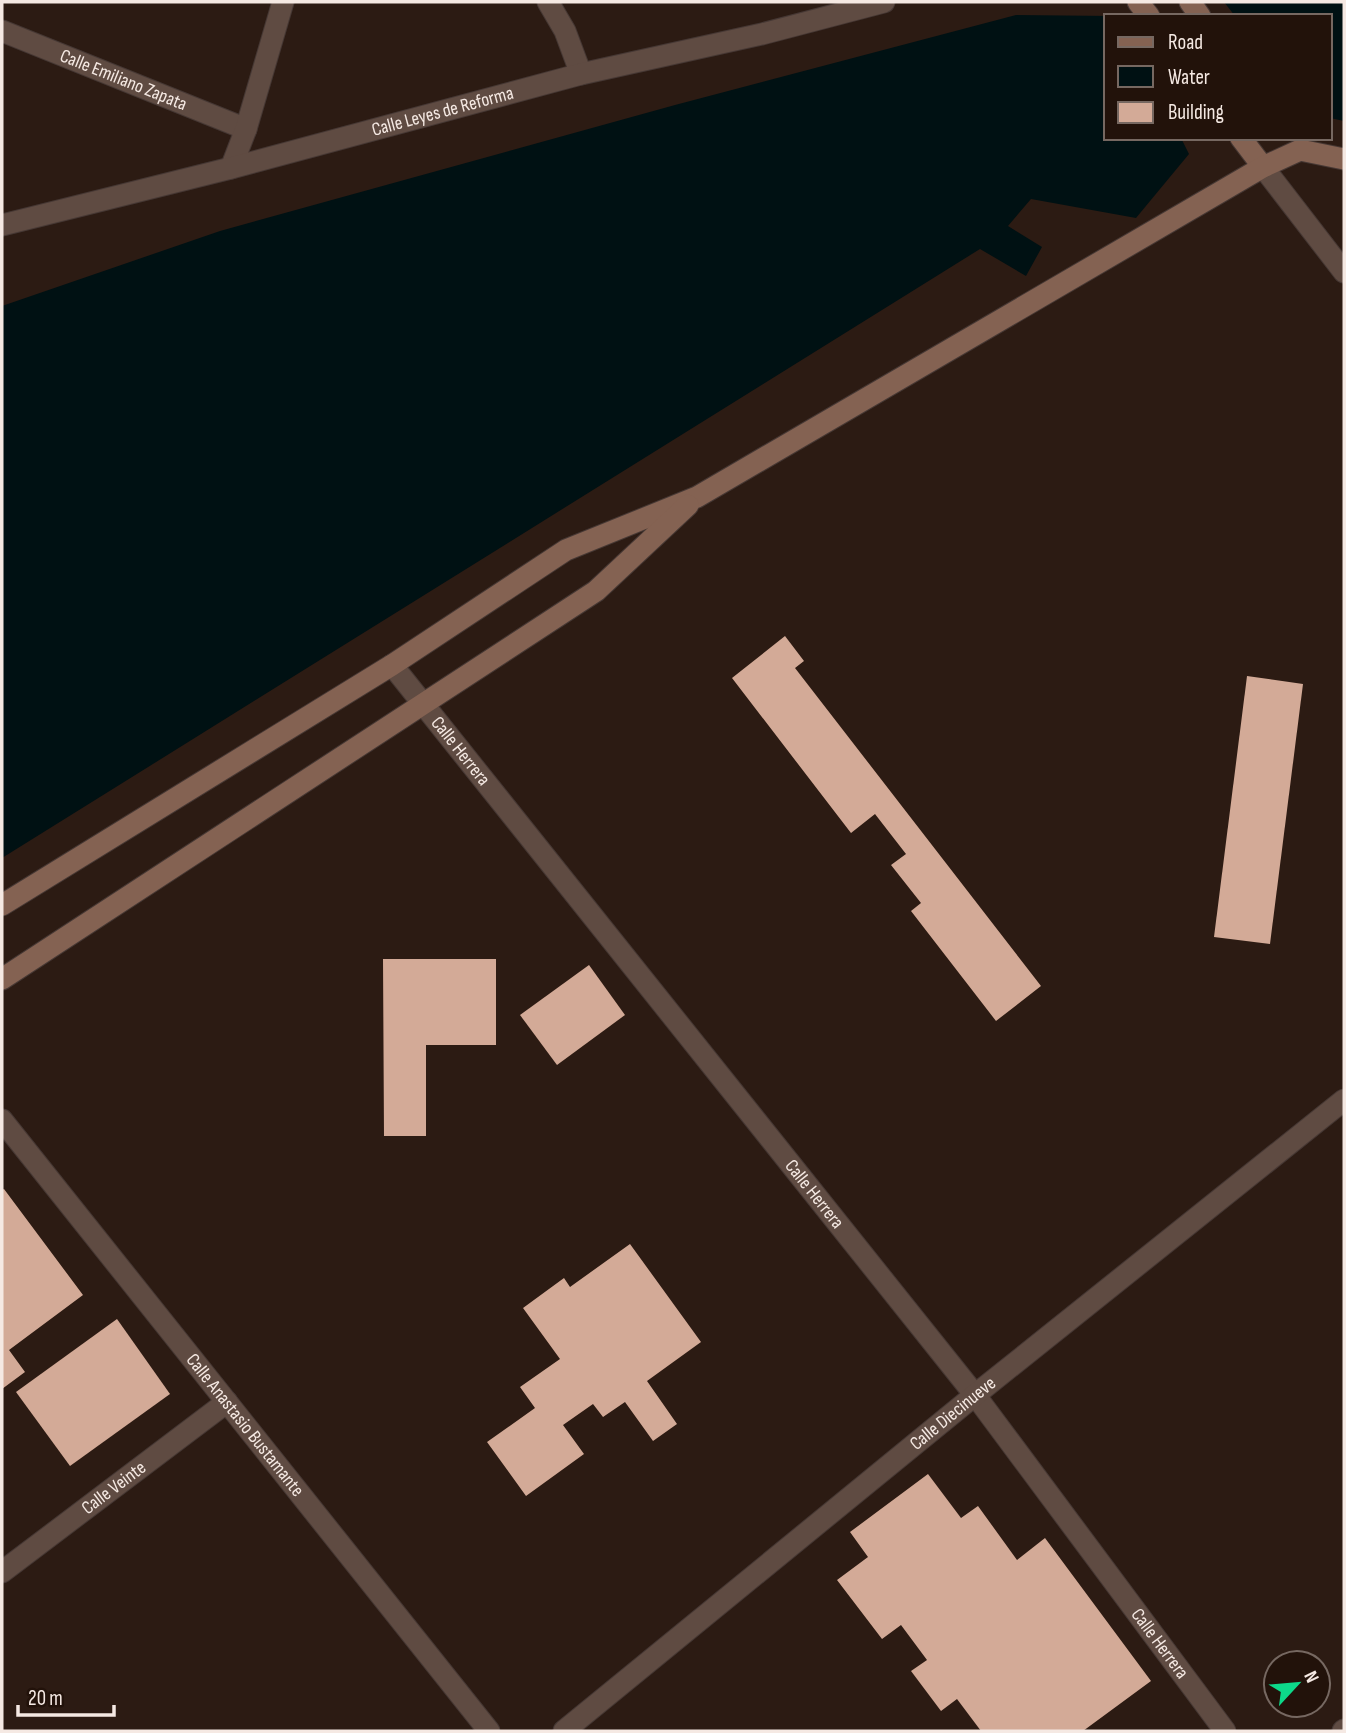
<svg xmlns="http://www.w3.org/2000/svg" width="1346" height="1733" viewBox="0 0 1346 1733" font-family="'Sofia Sans Condensed',sans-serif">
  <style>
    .water { fill: #001113 }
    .building { fill: #d3aa97 }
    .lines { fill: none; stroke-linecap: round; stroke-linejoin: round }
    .minor-casing { stroke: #463834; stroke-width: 23 }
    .tertiary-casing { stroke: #463834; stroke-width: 23 }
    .secondary-casing { stroke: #463834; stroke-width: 23 }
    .minor { stroke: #5f4b42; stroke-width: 21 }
    .tertiary { stroke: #5f4b42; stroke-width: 21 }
    .secondary { stroke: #846252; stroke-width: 21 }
    .labels { text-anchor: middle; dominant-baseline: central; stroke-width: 7; stroke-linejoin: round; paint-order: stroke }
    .street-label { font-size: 19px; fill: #f5e9e3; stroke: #22120a }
  </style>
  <rect width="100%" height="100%" fill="#2c1b13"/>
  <g class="water">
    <path d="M 1224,2 L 1344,2 L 1344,121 L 1330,118 L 1330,16 L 1235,16 Z"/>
    <path d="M 1016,15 L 1113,16 L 1106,16 L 1106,138 L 1181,138 L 1189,154 L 1136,218 L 1031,199 L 1008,226 L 1042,247 L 1026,276 L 980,249 L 2,858 L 2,306 L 220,231 L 675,105 Z"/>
  </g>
  <g class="building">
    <path d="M 785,636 L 804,661 L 795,668 L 1041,986 L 996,1021 L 911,911 L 921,903 L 891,865 L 906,854 L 875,814 L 851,833 L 732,678 Z"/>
    <path d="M 1247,676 L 1303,684 L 1270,944 L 1214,937 Z"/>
    <path d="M 383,959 L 496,959 L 496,1045 L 426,1045 L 426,1136 L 384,1136 Z"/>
    <path d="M 589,965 L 625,1015 L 557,1065 L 520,1015 Z"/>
    <path d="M 4,1189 L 83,1295 L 9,1350 L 25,1372 L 2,1389 L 2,1190 Z"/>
    <path d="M 630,1244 L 701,1342 L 647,1381 L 677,1424 L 653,1441 L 625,1402 L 603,1417 L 593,1404 L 563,1425 L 584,1454 L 526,1496 L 487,1442 L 535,1408 L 520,1387 L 560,1359 L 523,1308 L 564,1278 L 570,1287 Z"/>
    <path d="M 117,1319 L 170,1394 L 70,1466 L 16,1392 Z"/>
    <path d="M 928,1474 L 961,1518 L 978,1506 L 1017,1560 L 1045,1538 L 1151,1681 L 1083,1731 L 981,1731 L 957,1699 L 941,1711 L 911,1671 L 927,1660 L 901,1625 L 882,1639 L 837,1580 L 868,1557 L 850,1532 Z"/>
  </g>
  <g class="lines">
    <g class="minor-casing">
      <g id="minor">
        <path d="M 548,2 L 565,31 L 581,74"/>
        <path id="s1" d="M 2,31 L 246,129"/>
        <path d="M 231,168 L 246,129 L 283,2"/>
        <path id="s2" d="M 2,225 L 231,168 L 581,74 L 762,34 L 884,2"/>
        <path id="s3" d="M 392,665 L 975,1395 L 1225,1731"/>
        <path id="s4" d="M 2,1120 L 489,1731"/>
        <path id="s5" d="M 2,1572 L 227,1402"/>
        <path id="s6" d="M 564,1731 L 975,1395 L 1344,1100"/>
        <path d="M 1343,1731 L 1344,1730"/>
      </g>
    </g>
    <g class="tertiary-casing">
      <path id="tertiary" d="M 1263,167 L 1344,272"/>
    </g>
    <g class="secondary-casing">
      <g id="secondary">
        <path d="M 1138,2 L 1149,16"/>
        <path d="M 1190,2 L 1200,16"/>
        <path d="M 1241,138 L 1263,167"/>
        <path d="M 2,905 L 392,665 L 566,550 L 697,497 L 1263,167 L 1300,150 L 1344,159"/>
        <path d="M 2,979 L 596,591 L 688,505"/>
      </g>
    </g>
    <use href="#minor" class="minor"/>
    <use href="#tertiary" class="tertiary"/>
    <use href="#secondary" class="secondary"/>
  </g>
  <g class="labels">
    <g class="street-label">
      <text stroke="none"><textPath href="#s1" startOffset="131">Calle Emiliano Zapata</textPath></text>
      <text stroke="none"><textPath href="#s2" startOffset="455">Calle Leyes de Reforma</textPath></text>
      <text stroke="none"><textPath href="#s3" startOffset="110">Calle Herrera</textPath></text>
      <text stroke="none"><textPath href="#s3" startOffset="677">Calle Herrera</textPath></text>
      <text stroke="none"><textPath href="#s6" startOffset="502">Calle Diecinueve</textPath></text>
      <text stroke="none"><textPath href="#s4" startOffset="390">Calle Anastasio Bustamante</textPath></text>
      <text stroke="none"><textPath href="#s5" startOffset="140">Calle Veinte</textPath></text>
      <text stroke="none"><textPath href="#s3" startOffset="1244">Calle Herrera</textPath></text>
    </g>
  </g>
  <rect width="1346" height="1733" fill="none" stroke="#f5e9e3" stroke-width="7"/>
  <rect x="1104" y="14" width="228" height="126" fill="#22120a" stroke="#766861" stroke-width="2"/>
  <rect x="1118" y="37" width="35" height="10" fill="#846252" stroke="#766861" stroke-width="2"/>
  <text x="1168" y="49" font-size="21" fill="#f5e9e3">Road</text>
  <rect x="1118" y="66" width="35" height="21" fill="#001113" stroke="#766861" stroke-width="2"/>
  <text x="1168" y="84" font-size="21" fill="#f5e9e3">Water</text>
  <rect x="1118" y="102" width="35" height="21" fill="#d3aa97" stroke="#766861" stroke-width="2"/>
  <text x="1168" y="119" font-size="21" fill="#f5e9e3">Building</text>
  <g transform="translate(1297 1684) rotate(64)"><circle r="33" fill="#22120a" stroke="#766861" stroke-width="2"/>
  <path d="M0-5L12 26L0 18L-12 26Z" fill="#0dd98a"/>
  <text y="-10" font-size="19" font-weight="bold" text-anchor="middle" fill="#f5e9e3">N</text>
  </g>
  <path d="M18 1705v10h96v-10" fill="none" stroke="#f5e9e3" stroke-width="3.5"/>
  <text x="28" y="1705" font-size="21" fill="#f5e9e3" stroke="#22120a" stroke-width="5" paint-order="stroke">20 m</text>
</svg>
